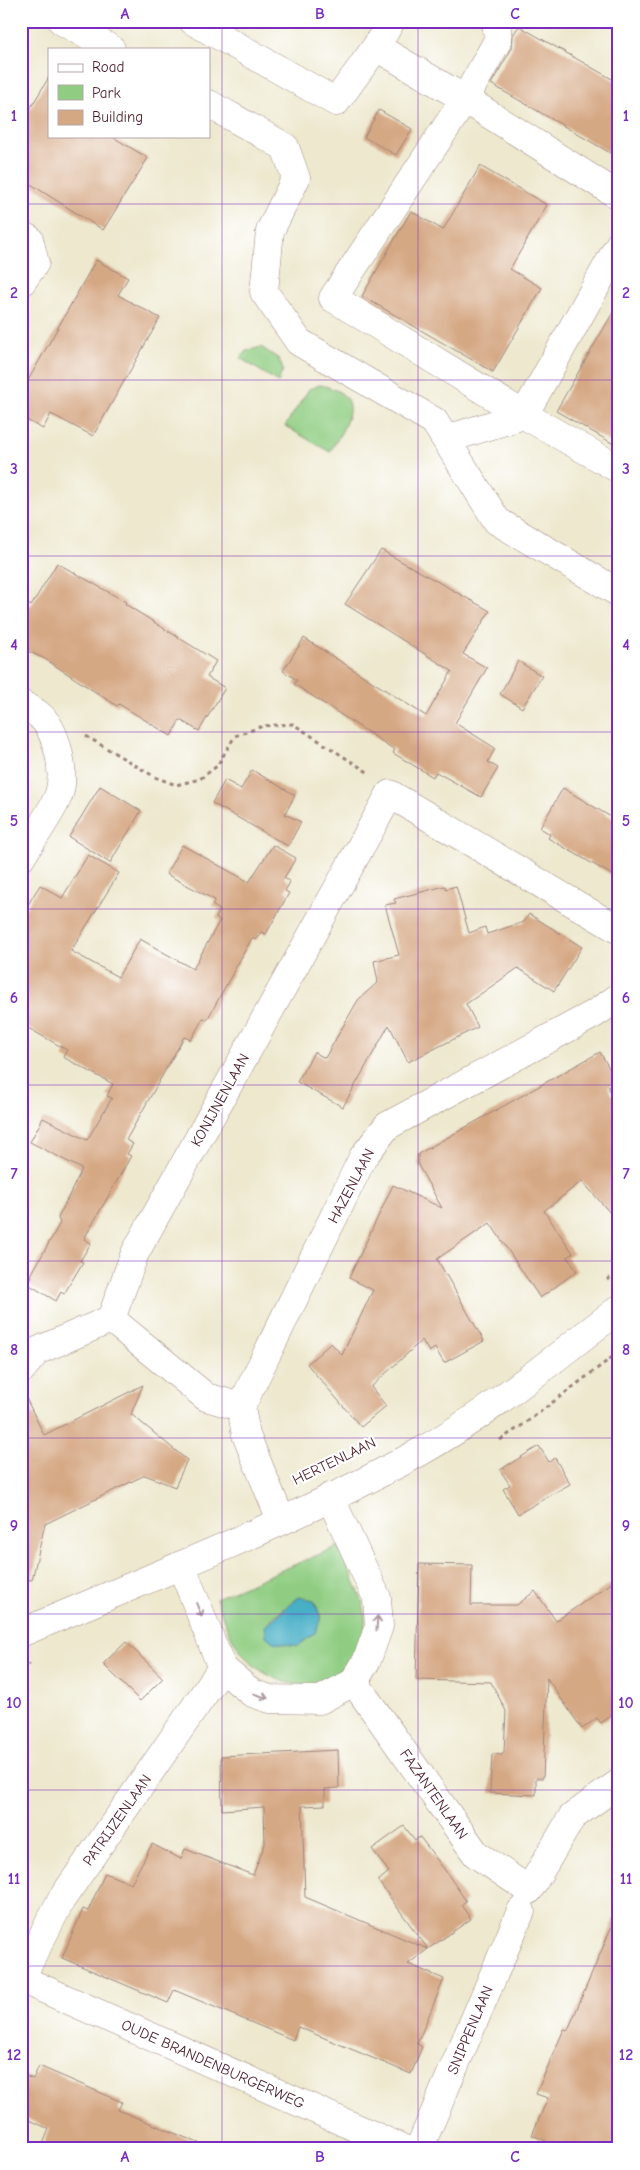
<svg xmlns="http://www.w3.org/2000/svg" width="640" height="2170" viewBox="0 0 640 2170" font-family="'Comic Neue',sans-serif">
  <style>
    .green { fill: #90cd82; stroke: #6d7656; fill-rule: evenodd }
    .water { fill: #47afc6; stroke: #486778 }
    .building { fill: #d5a884 }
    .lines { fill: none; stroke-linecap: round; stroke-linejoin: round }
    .minor-casing { stroke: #9c847c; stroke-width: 29 }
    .path { stroke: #9c847c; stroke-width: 3; stroke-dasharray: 4 4; stroke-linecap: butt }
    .minor { stroke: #fff; stroke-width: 28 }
    .oneway { stroke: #ae9aa0 }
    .grid { fill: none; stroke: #7b2cbf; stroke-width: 1; stroke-opacity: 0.55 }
    .labels { text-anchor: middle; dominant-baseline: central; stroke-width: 4.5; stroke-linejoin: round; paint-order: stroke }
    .street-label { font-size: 15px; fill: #4a1f2b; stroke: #fff }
    .neatline { fill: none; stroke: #7b2cbf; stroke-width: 2 }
    .grid-label { font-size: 16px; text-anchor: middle; font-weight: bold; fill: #7b2cbf }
  </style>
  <rect width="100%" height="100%" fill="#fff"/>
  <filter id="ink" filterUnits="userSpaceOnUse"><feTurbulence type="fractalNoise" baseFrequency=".02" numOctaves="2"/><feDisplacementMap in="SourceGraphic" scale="10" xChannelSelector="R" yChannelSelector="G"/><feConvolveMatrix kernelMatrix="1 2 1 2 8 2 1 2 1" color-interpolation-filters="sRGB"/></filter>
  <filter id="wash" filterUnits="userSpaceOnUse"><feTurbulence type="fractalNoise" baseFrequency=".0096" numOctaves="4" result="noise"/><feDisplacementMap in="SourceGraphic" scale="20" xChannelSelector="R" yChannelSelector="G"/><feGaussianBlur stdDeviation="1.12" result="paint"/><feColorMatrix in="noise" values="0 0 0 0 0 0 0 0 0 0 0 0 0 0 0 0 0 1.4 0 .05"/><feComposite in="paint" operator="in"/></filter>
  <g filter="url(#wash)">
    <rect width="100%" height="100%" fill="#ede8ce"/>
    <g class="green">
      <path d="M 261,347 L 279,359 L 283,370 L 278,382 L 240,358 L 246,351 Z"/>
      <path d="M 320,385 C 368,395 346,424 330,452 L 285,426 L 309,389 Z"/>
      <path d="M 339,1546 C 345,1563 364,1598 365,1614 C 367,1638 354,1675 328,1683 C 298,1692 260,1677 242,1653 C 229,1637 223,1618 216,1598 ZM 299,1597 L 314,1600 L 321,1618 L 298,1646 L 273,1642 L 271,1619 Z"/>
    </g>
    <path class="water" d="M 299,1597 L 314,1600 L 321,1618 L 315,1633 L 298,1646 L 273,1642 L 266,1636 L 265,1626 Z"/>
    <g id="blocks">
      <g class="building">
        <path d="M 519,26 L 619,83 L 619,158 L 491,84 L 512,48 L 513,35 Z"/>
        <path d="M 49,77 L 49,136 L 111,136 L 148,158 L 103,230 L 21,178 L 21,124 Z"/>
        <path d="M 379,110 L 412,129 L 396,155 L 364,137 Z"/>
        <path d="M 480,166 L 547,205 L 510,269 L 542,288 L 493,372 L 362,296 L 411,211 L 443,230 Z"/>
        <path d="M 96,260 L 128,278 L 118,295 L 160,318 L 93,436 L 51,414 L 43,429 L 21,417 L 21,393 Z"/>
        <path d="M 619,302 L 619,447 L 556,411 Z"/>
        <path d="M 381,550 L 490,611 L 463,654 L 487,668 L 455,723 L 495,748 L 488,762 L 498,768 L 481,797 L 436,772 L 433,777 L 393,753 L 395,750 L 294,684 L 297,680 L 283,671 L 304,638 L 426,716 L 452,671 L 345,604 Z"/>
        <path d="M 57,563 L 126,602 L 125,604 L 216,661 L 207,677 L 225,688 L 199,731 L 180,720 L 171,736 L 119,704 L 117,706 L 45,659 L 21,648 L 21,600 L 31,606 Z"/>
        <path d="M 518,661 L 542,676 L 522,708 L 500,694 Z"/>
        <path d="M 252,770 L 295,795 L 285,814 L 301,822 L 288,846 L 212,803 L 225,780 L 241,789 Z"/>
        <path d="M 100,786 L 141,811 L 110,863 L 69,837 Z"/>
        <path d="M 563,788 L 619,822 L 619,879 L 548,838 L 550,834 L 540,828 Z"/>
        <path d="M 182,845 L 249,882 L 273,845 L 296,858 L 284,878 L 290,882 L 285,891 L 289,893 L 266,934 L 261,932 L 256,940 L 252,938 L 207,1020 L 203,1018 L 191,1040 L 184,1037 L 126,1140 L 133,1144 L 127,1154 L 131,1156 L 84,1239 L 91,1243 L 80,1261 L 83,1262 L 64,1294 L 61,1292 L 56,1301 L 28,1284 L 32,1276 L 31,1275 L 60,1223 L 58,1218 L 82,1169 L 30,1142 L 43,1118 L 87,1140 L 112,1098 L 107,1096 L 113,1084 L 63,1057 L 67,1050 L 21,1024 L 21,916 L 40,885 L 62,898 L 88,855 L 119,873 L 71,951 L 118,977 L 140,939 L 193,969 L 220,920 L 216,918 L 220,910 L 212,905 L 215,900 L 166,874 Z"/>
        <path d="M 445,886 L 446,889 L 456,886 L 469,933 L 485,927 L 487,934 L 524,922 L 529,914 L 582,947 L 554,991 L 518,968 L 466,1004 L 478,1027 L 408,1062 L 389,1025 L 343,1107 L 297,1082 L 314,1052 L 325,1058 L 358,1000 L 378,982 L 374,961 L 399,955 L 385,905 L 396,903 L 394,899 Z"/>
        <path d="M 600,1052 L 617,1082 L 608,1087 L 619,1107 L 619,1223 L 582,1181 L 544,1211 L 573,1253 L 567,1257 L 577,1271 L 540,1298 L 490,1223 L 437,1259 L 484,1341 L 444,1363 L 435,1348 L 429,1352 L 422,1340 L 371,1387 L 386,1406 L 361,1427 L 307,1364 L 331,1343 L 342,1355 L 373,1290 L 349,1278 L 393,1185 L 442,1208 L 418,1165 L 418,1154 Z"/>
        <path d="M 143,1385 L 131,1414 L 187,1460 L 175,1487 L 145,1475 L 45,1524 L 32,1580 L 21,1579 L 21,1388 L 44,1435 Z"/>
        <path d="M 539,1446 L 549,1462 L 555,1458 L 570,1484 L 518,1514 L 503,1489 L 510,1485 L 500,1470 Z"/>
        <path d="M 419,1564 L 472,1565 L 471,1605 L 517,1605 L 535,1591 L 556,1621 L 619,1578 L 619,1710 L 601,1723 L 597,1718 L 582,1729 L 547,1678 L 543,1778 L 536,1778 L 536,1795 L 490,1793 L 492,1754 L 502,1755 L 504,1752 L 506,1711 L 491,1682 L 416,1680 Z"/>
        <path d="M 126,1642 L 163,1678 L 140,1701 L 103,1664 Z"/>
        <path d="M 338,1750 L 339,1788 L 325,1789 L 325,1805 L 302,1806 L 305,1897 L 428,1949 L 408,1964 L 444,1979 L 417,2044 L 422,2047 L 411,2074 L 298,2027 L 293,2040 L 174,1990 L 168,2003 L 62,1958 L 83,1909 L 88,1911 L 105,1873 L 131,1884 L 152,1844 L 181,1859 L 185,1849 L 253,1875 L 265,1844 L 264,1807 L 222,1810 L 221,1756 Z"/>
        <path d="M 404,1826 L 415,1840 L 420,1837 L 447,1873 L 466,1901 L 461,1905 L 471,1919 L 428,1949 L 378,1881 L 389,1872 L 372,1849 Z"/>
        <path d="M 619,1909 L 619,2139 L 614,2149 L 564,2149 L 532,2135 L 548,2098 L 536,2094 L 564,2029 L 568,2030 Z"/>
        <path d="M 39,2066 L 122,2102 L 118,2110 L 213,2149 L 41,2149 L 49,2129 L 21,2116 L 21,2074 L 33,2079 Z"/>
      </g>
    </g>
  </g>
  <g filter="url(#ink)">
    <use href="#blocks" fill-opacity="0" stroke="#9c847c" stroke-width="1"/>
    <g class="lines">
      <g class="minor-casing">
        <g id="minor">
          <path d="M 62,21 L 111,49"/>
          <path d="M 193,21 L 336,102 L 376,47 L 391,21"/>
          <path d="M 496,21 L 498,40 L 465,99 L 619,196"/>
          <path d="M 376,47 L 465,99 L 333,298 L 524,415 L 619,469"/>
          <path d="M 209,104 L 285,147 L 296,178 L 270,231 L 264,292 L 299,342 L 434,421 L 497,521 L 619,593"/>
          <path d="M 21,235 L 29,239 L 35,263 L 21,283"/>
          <path d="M 447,439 L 524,415 L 619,245"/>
          <path d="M 21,704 C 27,707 33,710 38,714 C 57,729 66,771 59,794 C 53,811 31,841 21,858"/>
          <path d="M 111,1319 L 206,1397 L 241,1407"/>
          <path d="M 21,1370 L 37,1351 L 111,1319 L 135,1253 L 390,794 L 619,930"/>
          <path d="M 281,1520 L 246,1435 L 241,1407 L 363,1157 L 387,1126 L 594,1014 L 619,997"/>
          <path d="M 181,1565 L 222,1668 L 252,1693 L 270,1699 L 320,1700 L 354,1682 L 367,1660 L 379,1626 L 377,1598 L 330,1497"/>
          <path d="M 21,1633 C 154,1576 293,1522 420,1452 C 491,1412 554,1358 619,1309"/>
          <path d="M 354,1682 L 476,1854 L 529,1890 L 572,1817 L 619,1783"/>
          <path d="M 21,1978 L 61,1900 L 222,1668"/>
          <path d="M 21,1979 L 404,2149"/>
          <path d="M 419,2149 L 521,1911"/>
        </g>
      </g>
      <g class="path">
        <path d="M 21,482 C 29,504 32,522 21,543"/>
        <path d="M 86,736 L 155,777 L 176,785 L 200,779 L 217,766 L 235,736 L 263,726 L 293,724 L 369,773"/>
        <path d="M 607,1280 L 619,1271"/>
        <path d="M 500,1440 L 524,1424 L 619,1352"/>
        <path d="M 21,1668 L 30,1664"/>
      </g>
      <use href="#minor" class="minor"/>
    </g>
    <defs><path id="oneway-shaft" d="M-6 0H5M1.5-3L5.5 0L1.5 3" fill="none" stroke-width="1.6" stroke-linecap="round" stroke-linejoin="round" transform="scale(1.25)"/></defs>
    <g class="oneway">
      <use href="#oneway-shaft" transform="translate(199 1610) rotate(68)"/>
      <use href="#oneway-shaft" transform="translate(377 1623) rotate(-86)"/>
      <use href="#oneway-shaft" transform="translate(261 1696) rotate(18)"/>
    </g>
  </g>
  <path class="grid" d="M 222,21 L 222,2149M 418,21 L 418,2149M 21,204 L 619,204M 21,380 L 619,380M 21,556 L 619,556M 21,732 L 619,732M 21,909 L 619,909M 21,1085 L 619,1085M 21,1261 L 619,1261M 21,1438 L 619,1438M 21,1614 L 619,1614M 21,1790 L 619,1790M 21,1966 L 619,1966"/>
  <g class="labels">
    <g class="street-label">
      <text transform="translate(220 1100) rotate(-61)">KONIJNENLAAN</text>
      <text transform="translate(351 1186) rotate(-62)">HAZENLAAN</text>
      <text transform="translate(334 1461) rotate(-26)">HERTENLAAN</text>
      <text transform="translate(434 1794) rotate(55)">FAZANTENLAAN</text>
      <text transform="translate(117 1820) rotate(-55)">PATRIJZENLAAN</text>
      <text transform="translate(470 2030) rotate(-67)">SNIPPENLAAN</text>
      <text transform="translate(213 2064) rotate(24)">OUDE BRANDENBURGERWEG</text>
    </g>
  </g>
  <rect width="640" height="2170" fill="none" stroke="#fff" stroke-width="55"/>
  <rect x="48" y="48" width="162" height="90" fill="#ffffff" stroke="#b7a5aa"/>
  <rect x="58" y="64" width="25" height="8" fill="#ffffff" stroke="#b7a5aa"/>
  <text x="92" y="72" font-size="15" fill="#4a1f2b">Road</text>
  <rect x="58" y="85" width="25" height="15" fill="#90cd82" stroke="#b7a5aa"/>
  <text x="92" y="98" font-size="15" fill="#4a1f2b">Park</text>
  <rect x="58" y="110" width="25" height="15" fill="#d5a884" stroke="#b7a5aa"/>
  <text x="92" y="122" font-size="15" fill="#4a1f2b">Building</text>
  <rect x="28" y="28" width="584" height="2114" class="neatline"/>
  <g class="grid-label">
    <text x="125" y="19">A</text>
    <text x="320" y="19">B</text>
    <text x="515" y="19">C</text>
    <text x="14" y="121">1</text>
    <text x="626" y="121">1</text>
    <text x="14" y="298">2</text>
    <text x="626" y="298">2</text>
    <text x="14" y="474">3</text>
    <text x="626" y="474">3</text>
    <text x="14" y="650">4</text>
    <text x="626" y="650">4</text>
    <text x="14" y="826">5</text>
    <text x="626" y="826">5</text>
    <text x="14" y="1003">6</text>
    <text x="626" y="1003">6</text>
    <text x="14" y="1179">7</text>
    <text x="626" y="1179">7</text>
    <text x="14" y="1355">8</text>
    <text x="626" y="1355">8</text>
    <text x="14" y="1531">9</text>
    <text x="626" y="1531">9</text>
    <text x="14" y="1708">10</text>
    <text x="626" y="1708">10</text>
    <text x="14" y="1884">11</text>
    <text x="626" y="1884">11</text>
    <text x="14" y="2060">12</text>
    <text x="626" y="2060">12</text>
    <text x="125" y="2162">A</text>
    <text x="320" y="2162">B</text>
    <text x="515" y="2162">C</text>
  </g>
</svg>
